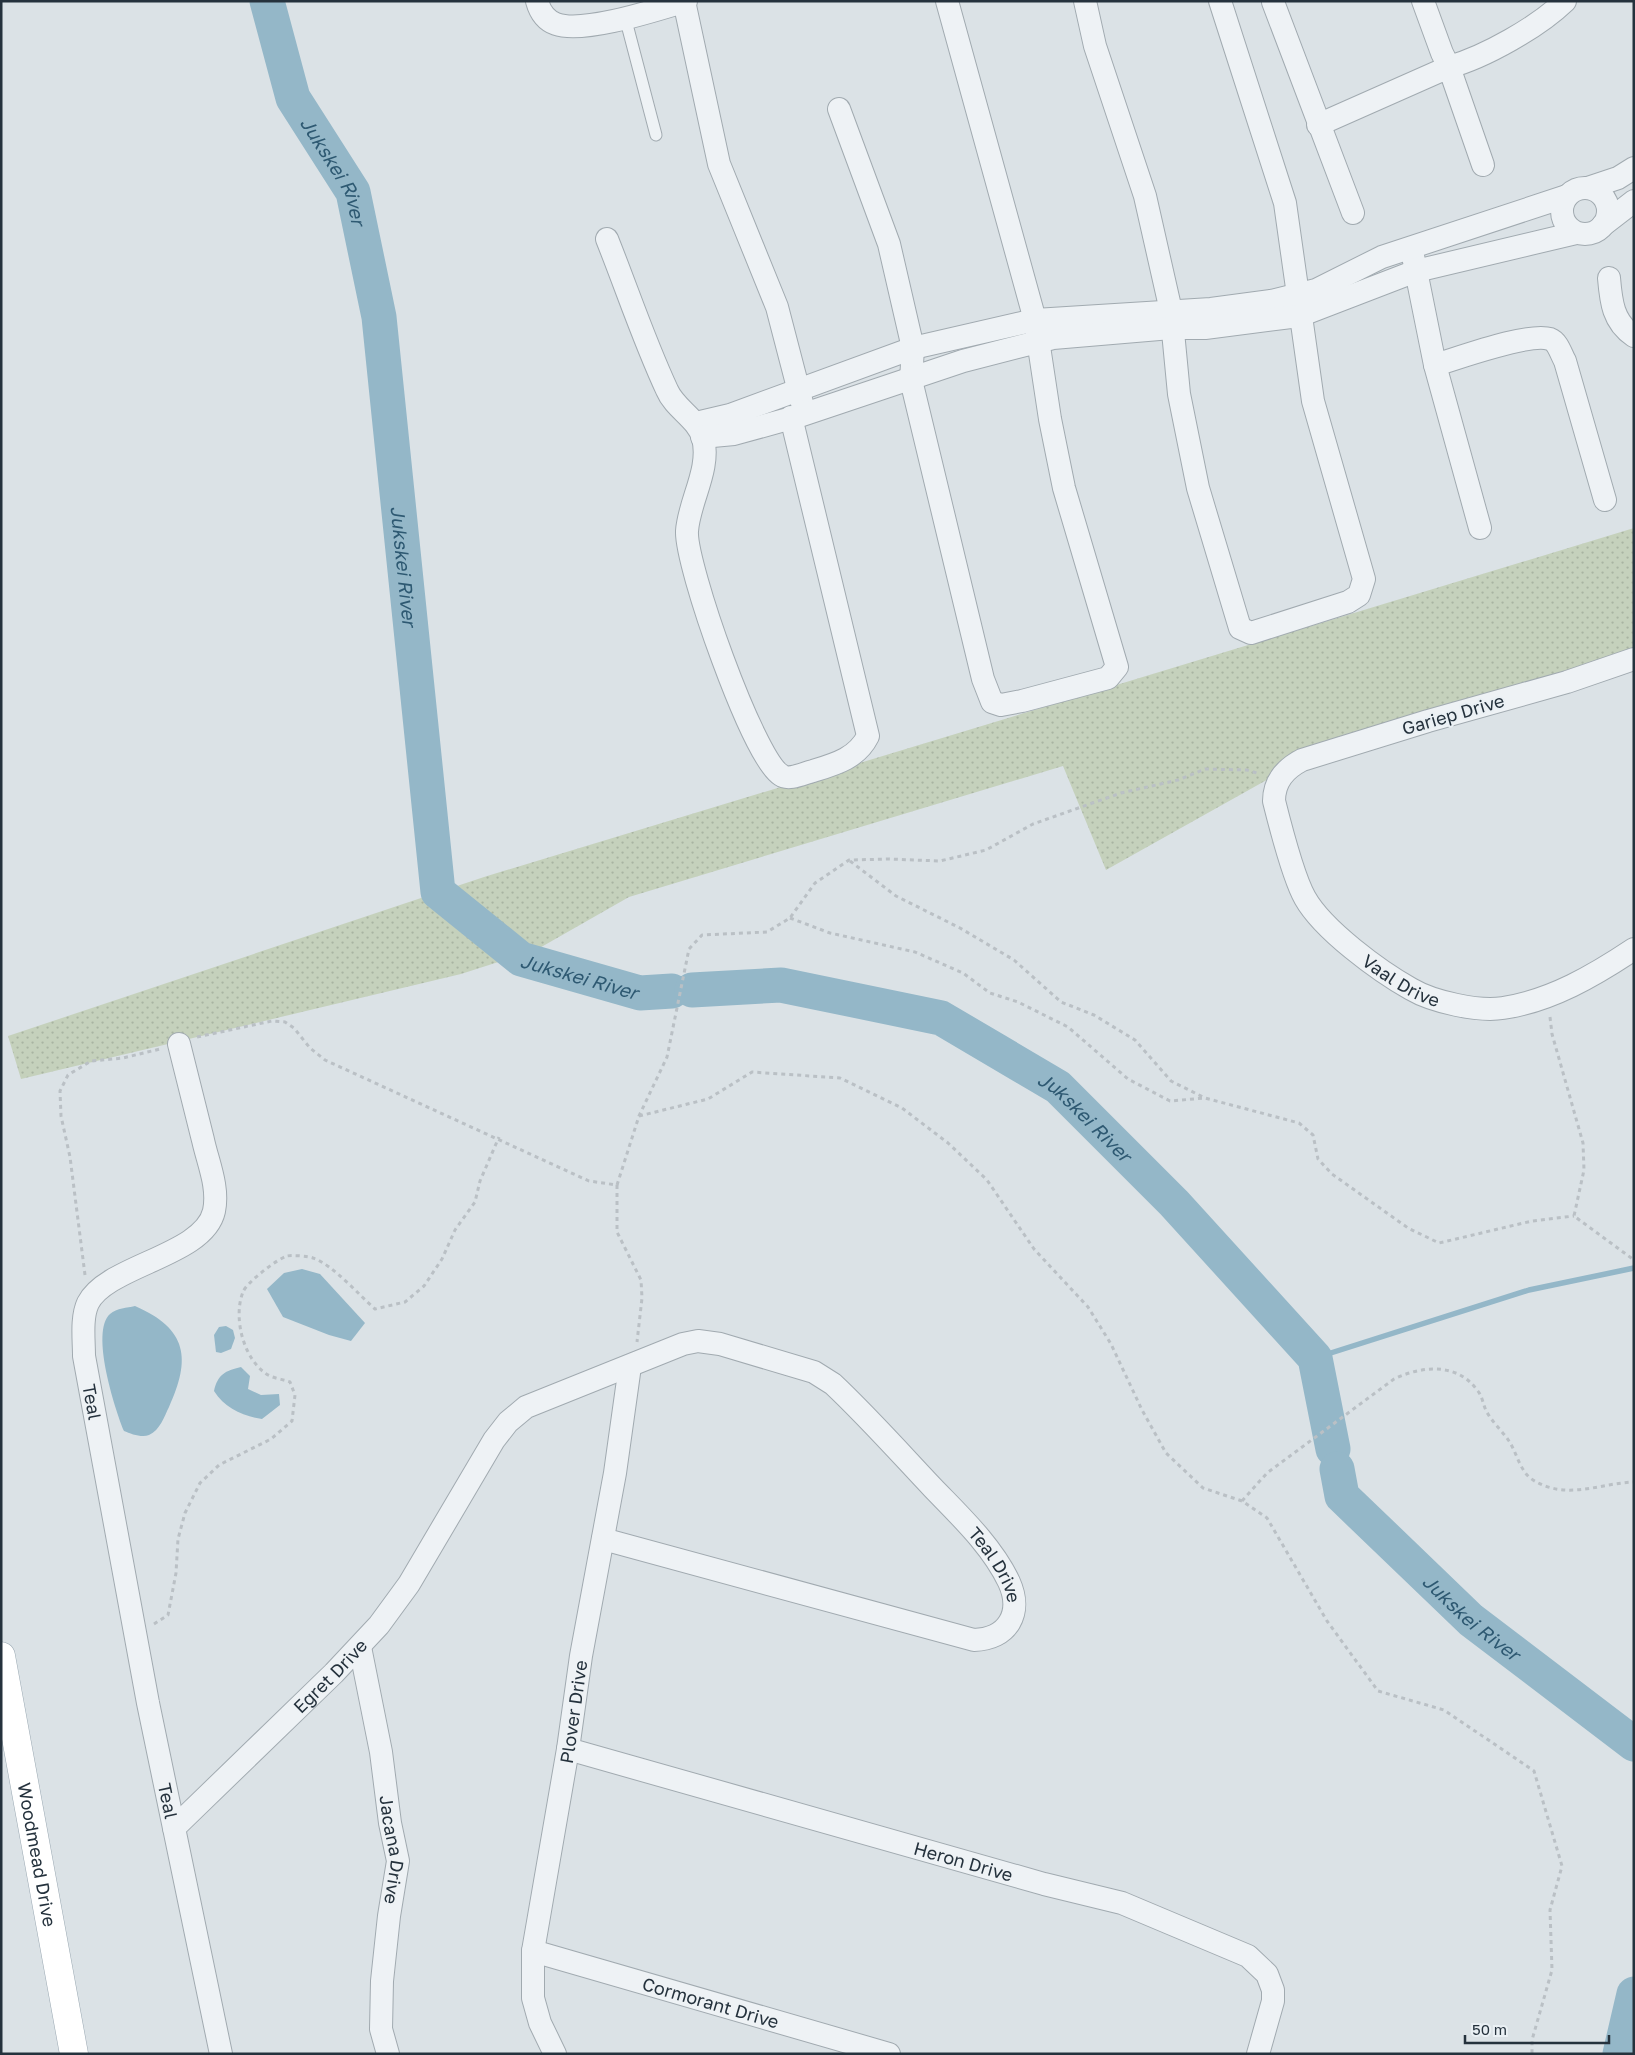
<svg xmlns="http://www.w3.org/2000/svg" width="1635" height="2055" viewBox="0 0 1635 2055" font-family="'Golos Text',sans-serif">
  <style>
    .park { fill: url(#park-dots) }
    .water { fill: #94b7c8 }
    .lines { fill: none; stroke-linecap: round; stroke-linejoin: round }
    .stream { stroke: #94b7c8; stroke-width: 5.5 }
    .river { stroke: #94b7c8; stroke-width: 35 }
    .service-casing { stroke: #a1aab0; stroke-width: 13 }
    .minor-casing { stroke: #a1aab0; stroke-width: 24 }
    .primary-casing { stroke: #9aa8b2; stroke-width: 29 }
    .path { stroke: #bac0c5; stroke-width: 3; stroke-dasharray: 4 4; stroke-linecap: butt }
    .service { stroke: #eef2f5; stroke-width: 11 }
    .minor { stroke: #eef2f5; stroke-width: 22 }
    .primary { stroke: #fff; stroke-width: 28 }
    .labels { text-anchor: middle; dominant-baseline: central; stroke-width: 4; stroke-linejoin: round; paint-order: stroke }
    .street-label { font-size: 18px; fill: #25323d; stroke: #eaf0f4 }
    .water-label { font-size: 19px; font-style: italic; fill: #2e5972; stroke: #eaf0f4 }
  </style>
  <defs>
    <pattern id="park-dots" width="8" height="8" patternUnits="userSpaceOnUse" patternTransform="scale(1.25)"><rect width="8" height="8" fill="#c5d1bc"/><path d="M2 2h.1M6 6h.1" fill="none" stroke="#a9b4a2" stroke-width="1.8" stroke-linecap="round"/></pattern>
  </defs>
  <rect width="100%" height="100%" fill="#dbe2e6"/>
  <path class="park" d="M 1634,528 L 1634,662 L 1295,764 L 1106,870 L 1063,766 L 629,897 L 536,950 L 461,974 L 21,1079 L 8,1036 L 484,877 Z"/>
  <g class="water">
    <path d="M 302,1269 L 320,1274 L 365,1323 L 351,1341 L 329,1335 L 283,1317 L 267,1289 L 284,1273 Z"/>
    <path d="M 135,1306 C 188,1329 191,1359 169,1407 C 164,1417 160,1430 149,1435 C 142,1438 131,1434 124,1431 C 115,1409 90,1332 110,1314 C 117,1308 127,1308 135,1306 Z"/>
    <path d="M 226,1326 L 233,1330 L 235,1338 L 231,1349 L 221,1353 L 216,1352 L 214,1335 L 219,1327 Z"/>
    <path d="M 241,1367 L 250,1376 L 248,1389 L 261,1395 L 279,1394 L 280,1405 L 262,1419 C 242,1416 225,1408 214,1391 C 218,1374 225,1371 241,1367 Z"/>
  </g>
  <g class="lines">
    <path class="stream" d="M 1315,1358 L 1529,1290 L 1634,1268"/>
    <g class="river">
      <path id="s1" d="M 267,1 L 293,98 L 353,192 L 379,317 L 438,892 L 521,959 L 640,993 L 672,991"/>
      <path id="s2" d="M 692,990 L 781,985 L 941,1018 L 1058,1087 L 1174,1203 L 1315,1358 L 1333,1449"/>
      <path id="s3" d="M 1337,1469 L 1342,1496 L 1471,1620 L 1634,1744"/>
      <path d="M 1620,2054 L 1634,1994"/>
    </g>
    <g class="service-casing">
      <path id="service" d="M 625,17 L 656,135"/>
    </g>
    <g class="minor-casing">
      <g id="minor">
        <path d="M 537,1 C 540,12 545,20 556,24 C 583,34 656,10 686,1"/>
        <path d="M 684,1 L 719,164 L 777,307 L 802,403"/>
        <path d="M 1085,1 L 1095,46 L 1145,196 L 1171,311 L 1179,394 L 1198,488 L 1240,628 L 1251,633 L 1348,602 L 1359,595 L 1364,579 L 1313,401 L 1285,203 L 1220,1"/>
        <path d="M 1423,1 L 1442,53 L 1449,67 C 1485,57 1538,27 1565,1"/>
        <path d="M 1273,2 L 1353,213"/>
        <path d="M 839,109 L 889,244 L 913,348 L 911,380 L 983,679 L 992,702 L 1001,705 L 1022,701 L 1108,678 L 1117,667 L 1064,488 L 1050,419 L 1035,320 L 947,1"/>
        <path d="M 1318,125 L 1449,67 L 1483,165"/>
        <circle cx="1585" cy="211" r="23"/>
        <path d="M 1588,188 L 1618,178 L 1634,168"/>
        <path d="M 1603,225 L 1634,201"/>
        <path d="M 607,239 C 627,289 644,341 667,390 C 675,409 697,418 703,438 C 711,469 689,501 687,531 C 685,564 753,758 781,775 C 789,781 804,773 813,771 C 836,764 857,758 868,736 L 791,417"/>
        <path d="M 1413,256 L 1435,365 L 1480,528"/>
        <path d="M 1609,278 C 1611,302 1613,322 1634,336"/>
        <path d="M 1435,365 C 1459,358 1529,332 1550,339 C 1558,342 1561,354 1565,361 L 1605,500"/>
        <path d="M 696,423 L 730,415 L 913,348 L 1035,320 L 1211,309 L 1271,301 L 1316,290 L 1382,257 L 1567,196"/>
        <path d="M 702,437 L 734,434 L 799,416 L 963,361 L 1053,338 L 1171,328 L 1205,328 L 1299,316 L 1416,271 L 1576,233"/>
        <path id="s4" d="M 1634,659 L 1567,682 L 1428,721 L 1302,760 C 1285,769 1274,781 1274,801 C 1280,825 1293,877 1305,898 C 1323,930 1379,971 1411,989 C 1433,1002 1479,1012 1503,1008 C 1551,1001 1595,975 1634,949"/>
        <path id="s5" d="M 179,1044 C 187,1076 195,1108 203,1140 C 208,1163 219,1187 214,1211 C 204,1256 107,1265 88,1303 C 81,1318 84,1340 84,1356 L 148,1703 L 221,2054"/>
        <path id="s6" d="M 360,1647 L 381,1752 L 390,1823 L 398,1861 L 389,1916 L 382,1981 L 381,2029 L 388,2054"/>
        <path id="s7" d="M 568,1749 L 1044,1884 L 1122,1903 L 1248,1956 L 1267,1974 L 1273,1990 L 1273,2001 L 1258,2054"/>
        <path id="s8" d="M 174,1828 L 334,1673 L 379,1625 L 409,1584 L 494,1440 L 508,1422 L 526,1407 L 683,1344 L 698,1341 L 720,1344 L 814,1372 L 833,1384 C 868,1417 900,1453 933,1488 C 960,1516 992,1546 1009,1582 C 1023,1613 1008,1639 974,1640 L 603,1539"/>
        <path id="s9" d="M 533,1951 L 889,2054"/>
        <path id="s10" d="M 555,2054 L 540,2023 L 533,1998 L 533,1951 L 568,1749 L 581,1656 L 615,1473 L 630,1366"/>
      </g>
    </g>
    <g class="primary-casing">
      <g id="primary">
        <path id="s11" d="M 1,1656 L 74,2054"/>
      </g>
    </g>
    <g class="path">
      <path d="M 850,861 L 896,896 L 960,928 L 1014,960 L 1061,1002 L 1094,1015 L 1135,1040 L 1171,1081 L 1205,1098"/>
      <path d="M 790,918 L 830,933 L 915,952 L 963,973 L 990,993 L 1018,1002 L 1068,1027 L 1128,1079 L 1170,1101 L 1205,1098 L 1299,1123 L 1313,1135 L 1318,1159 L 1332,1174 L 1408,1228 L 1439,1243 L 1532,1221 L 1574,1216"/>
      <path d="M 1550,1017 L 1552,1034 L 1583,1143 L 1584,1170 L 1574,1216 L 1634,1260"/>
      <path d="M 197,1037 L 272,1021 L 285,1022 L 294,1028 L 310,1048 L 325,1060 L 589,1181 L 617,1185 L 617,1232 L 641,1280 L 642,1298 L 637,1342"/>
      <path d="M 639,1116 L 708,1099 L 752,1072 L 840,1078 L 902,1108 L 948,1143 L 987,1180 L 1034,1249 L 1088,1307 L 1111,1344 L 1142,1410 L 1166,1453 L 1203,1488 L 1242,1501 L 1267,1518 L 1327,1621 L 1378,1691 L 1444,1710 L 1534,1771 L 1562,1866 L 1550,1910 L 1552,1970 L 1532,2040 L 1532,2054"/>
      <path d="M 617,1185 L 639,1116 L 667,1057 L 689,949 L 702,935 L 767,932 L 790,918 L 815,883 L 849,860 L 889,859 L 940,861 L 986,850 L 1033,824 L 1121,793 L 1178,780 L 1205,769 L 1247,770 L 1260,774"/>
      <path d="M 85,1275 L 70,1157 L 61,1116 L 60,1091 L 68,1075 L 91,1061 L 123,1058 L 160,1049"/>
      <path d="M 1242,1501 L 1267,1473 L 1394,1379 C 1421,1366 1457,1362 1477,1390 C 1483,1396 1483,1407 1488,1414 C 1494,1424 1503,1432 1509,1441 C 1517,1453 1520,1472 1533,1480 C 1567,1501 1600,1483 1634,1482"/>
      <path d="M 154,1624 L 168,1615 L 176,1573 L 178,1539 L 185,1513 L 200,1483 L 219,1465 L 271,1439 L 292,1421 L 295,1395 L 290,1382 C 282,1379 271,1378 265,1373 C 243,1357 233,1317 243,1292 C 246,1283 277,1259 287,1256 C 292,1255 308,1256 313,1258 C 332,1264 359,1295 375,1309 L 405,1302 L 424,1286 L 442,1259 L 455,1230 L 475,1202 L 480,1181 L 499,1137"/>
    </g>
    <use href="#service" class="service"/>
    <use href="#minor" class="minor"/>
    <use href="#primary" class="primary"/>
  </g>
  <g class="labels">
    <g class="street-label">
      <text transform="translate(1453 714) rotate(-16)">Gariep Drive</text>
      <text stroke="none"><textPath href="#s4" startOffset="630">Vaal Drive</textPath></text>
      <text stroke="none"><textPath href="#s5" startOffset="432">Teal</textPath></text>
      <text stroke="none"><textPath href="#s8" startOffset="1124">Teal Drive</textPath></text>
      <text stroke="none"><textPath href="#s8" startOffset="218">Egret Drive</textPath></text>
      <text stroke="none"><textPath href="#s10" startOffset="350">Plover Drive</textPath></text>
      <text stroke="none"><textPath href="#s5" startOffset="838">Teal</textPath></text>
      <text stroke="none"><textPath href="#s6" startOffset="206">Jacana Drive</textPath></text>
      <text stroke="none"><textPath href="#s11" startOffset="202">Woodmead Drive</textPath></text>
      <text stroke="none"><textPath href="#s7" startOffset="411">Heron Drive</textPath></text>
      <text stroke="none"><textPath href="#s9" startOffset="185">Cormorant Drive</textPath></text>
    </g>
    <g class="water-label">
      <text stroke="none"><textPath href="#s1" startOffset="185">Jukskei River</textPath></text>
      <text stroke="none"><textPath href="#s1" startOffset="590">Jukskei River</textPath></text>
      <text stroke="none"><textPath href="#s1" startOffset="1085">Jukskei River</textPath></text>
      <text stroke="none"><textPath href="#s2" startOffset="428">Jukskei River</textPath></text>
      <text stroke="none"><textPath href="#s3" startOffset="205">Jukskei River</textPath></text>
    </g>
  </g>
  <rect width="1635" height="2055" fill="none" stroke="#25323d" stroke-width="5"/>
  <path d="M1465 2035v8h144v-8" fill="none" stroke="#25323d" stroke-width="2.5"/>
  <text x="1472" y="2035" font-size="15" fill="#25323d" stroke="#eaf0f4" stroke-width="4" paint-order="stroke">50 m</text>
</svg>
